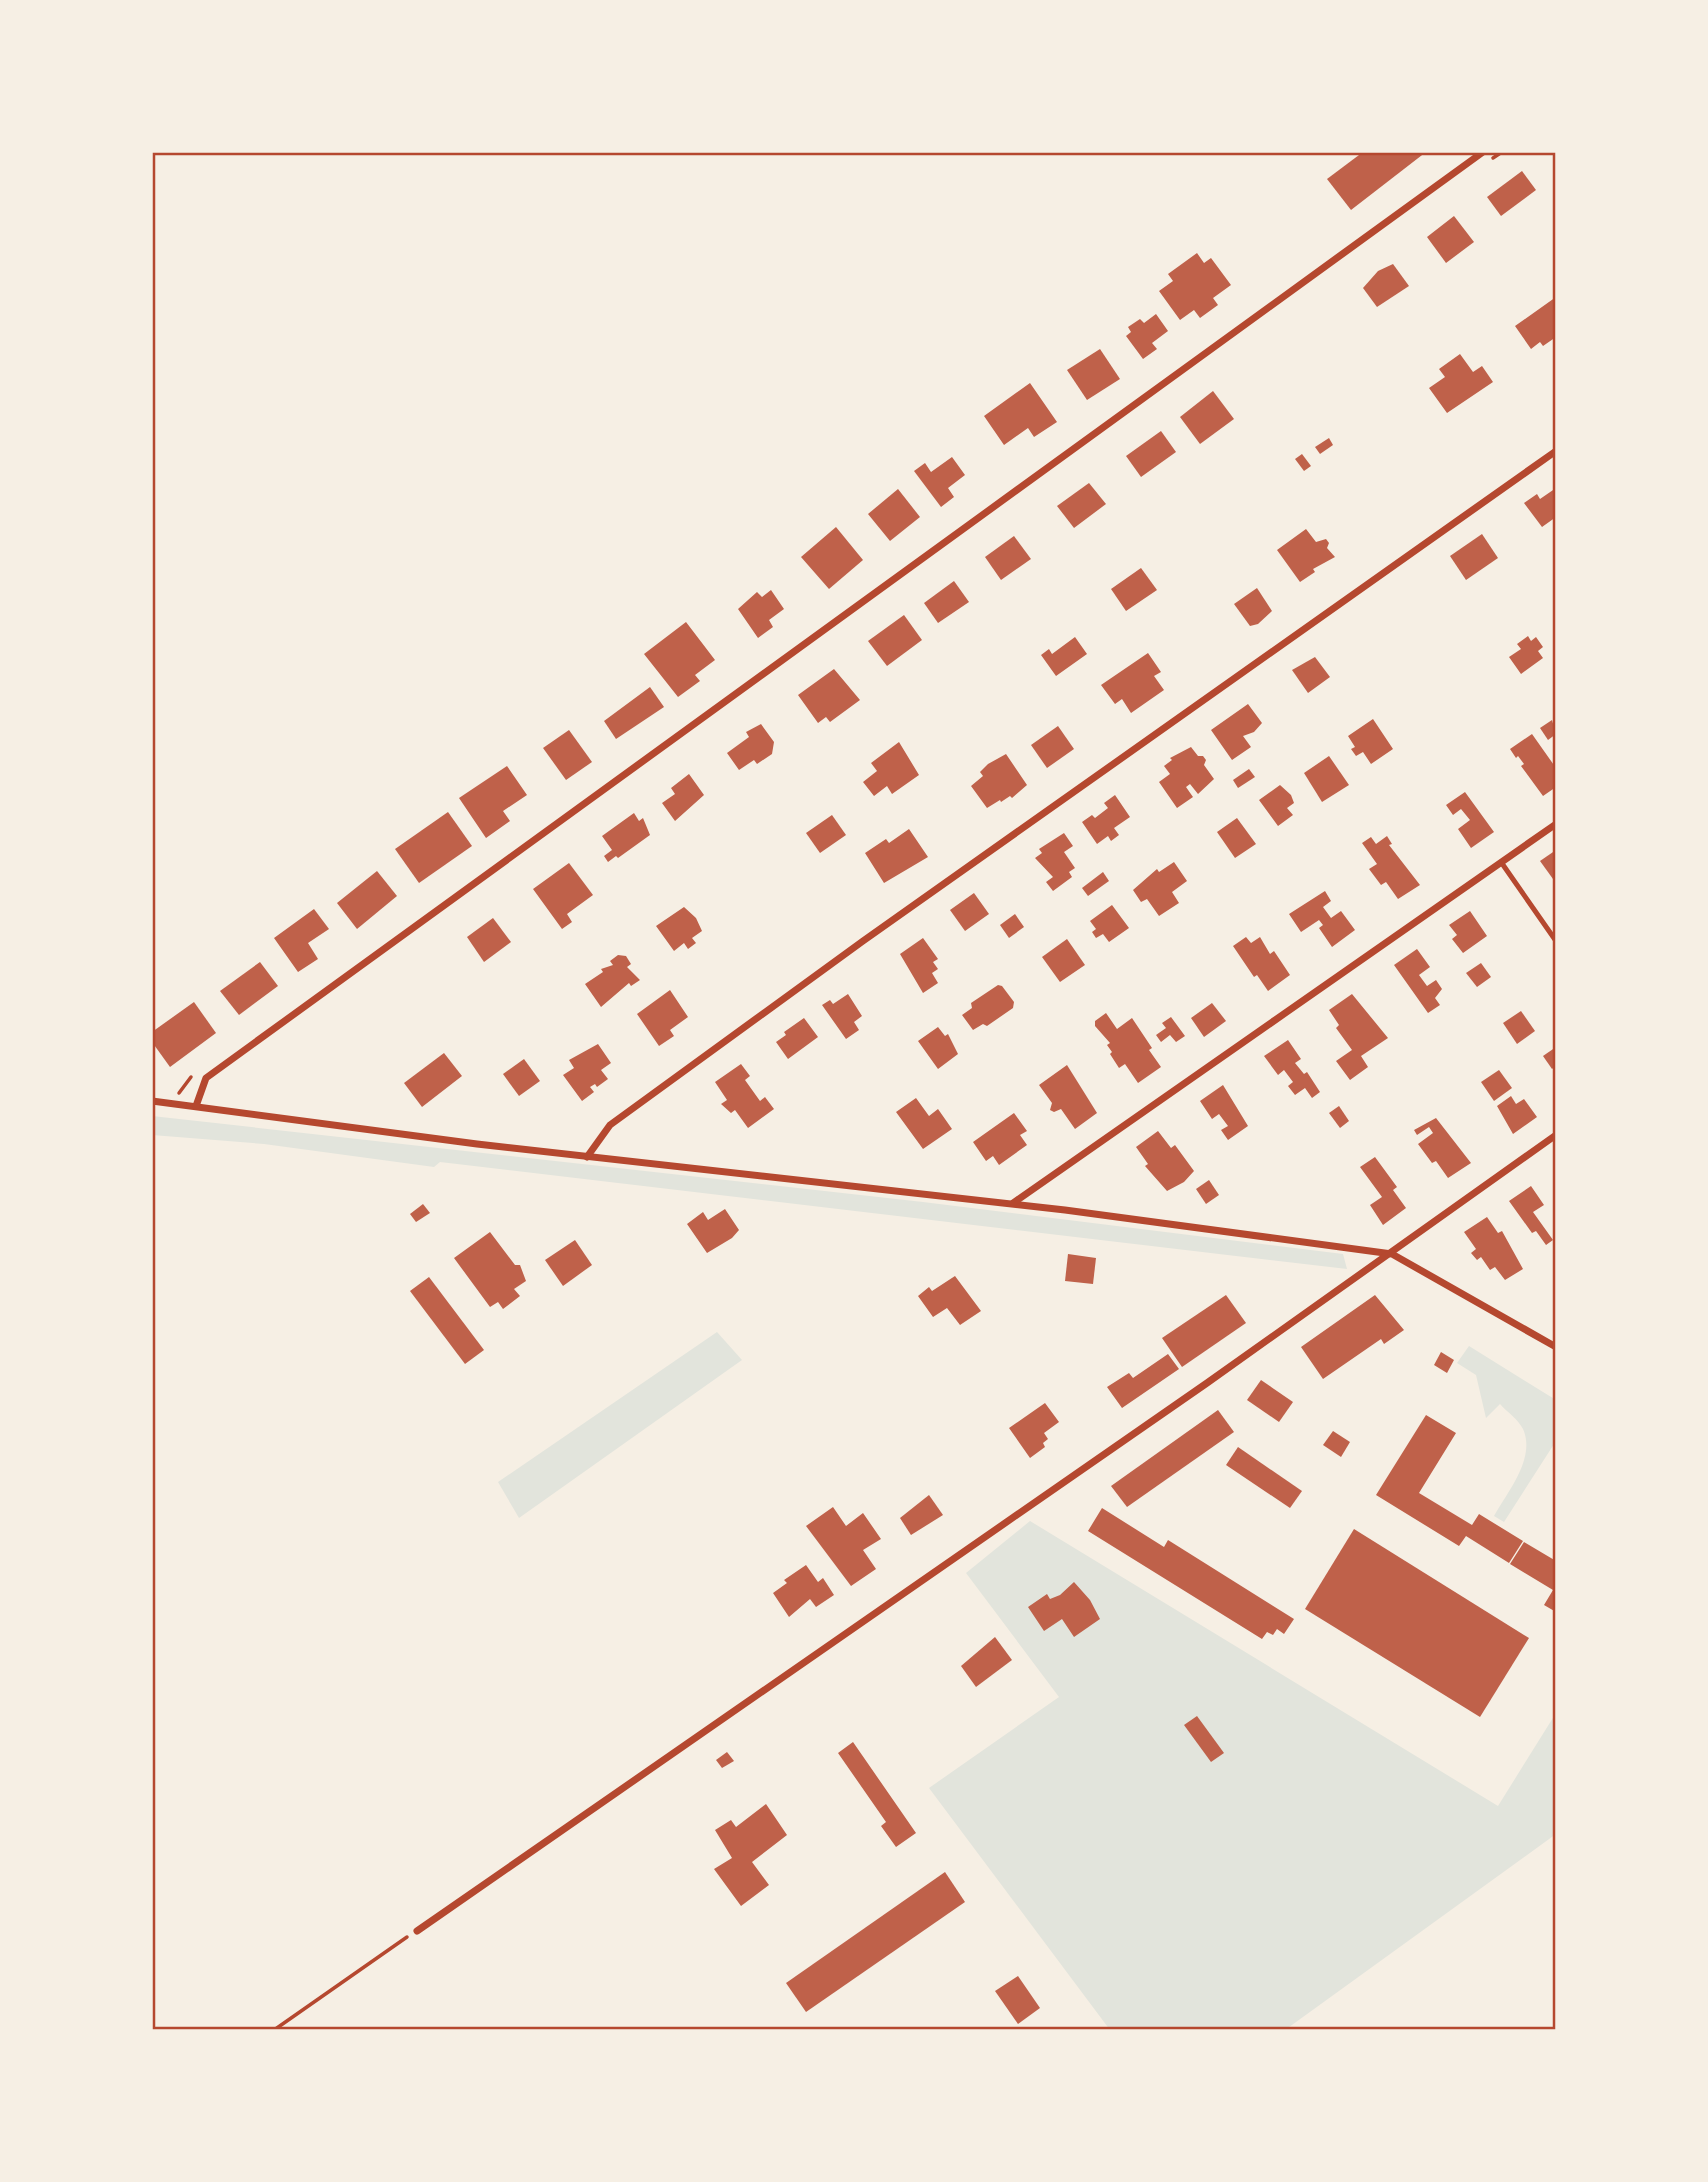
<svg xmlns="http://www.w3.org/2000/svg" width="1708" height="2182" viewBox="0 0 1708 2182" font-family="Merriweather,serif">
  <style>
    .green { fill: #e2e4dc }
    .building { fill: #bf614a }
    .lines { fill: none; stroke-linecap: round; stroke-linejoin: round }
    .path { stroke: #b5482f; stroke-width: 3.5 }
    .service { stroke: #b5482f; stroke-width: 5 }
    .minor { stroke: #b5482f; stroke-width: 7 }
    .neatline { fill: none; stroke: #b5482f; stroke-width: 2.5 }
  </style>
  <rect width="100%" height="100%" fill="#f6efe4"/>
  <g class="green">
    <path d="M 152,1116 L 923,1202 L 1343,1254 L 1347,1269 L 440,1162 L 434,1167 L 264,1144 L 152,1135 Z"/>
    <path d="M 717,1332 L 742,1360 L 519,1518 L 498,1482 Z"/>
    <path d="M 1469,1346 L 1556,1400 L 1556,1441 L 1504,1522 L 1494,1516 C 1508,1491 1536,1458 1523,1429 C 1518,1419 1507,1412 1500,1404 L 1486,1418 L 1476,1375 L 1457,1363 Z"/>
    <path d="M 1030,1521 L 1498,1806 L 1556,1713 L 1556,1834 L 1285,2030 L 1110,2030 L 929,1788 L 1059,1697 L 966,1573 Z"/>
  </g>
  <g class="building">
    <path d="M 1363,152 L 1426,152 L 1351,210 L 1327,179 Z"/>
    <path d="M 1522,171 L 1536,190 L 1501,216 L 1487,197 Z"/>
    <path d="M 1454,216 L 1474,242 L 1446,263 L 1427,237 Z"/>
    <path d="M 1197,253 L 1204,263 L 1211,258 L 1231,285 L 1213,298 L 1218,305 L 1200,318 L 1194,310 L 1180,320 L 1159,291 L 1173,281 L 1168,274 Z"/>
    <path d="M 1393,264 L 1409,286 L 1377,307 L 1363,288 L 1378,271 Z"/>
    <path d="M 1556,297 L 1556,337 L 1543,346 L 1540,342 L 1531,349 L 1515,326 Z"/>
    <path d="M 1156,314 L 1168,331 L 1152,343 L 1157,349 L 1143,359 L 1126,336 L 1131,332 L 1128,327 L 1140,319 L 1144,323 Z"/>
    <path d="M 1100,349 L 1120,379 L 1087,400 L 1067,370 Z"/>
    <path d="M 1460,354 L 1473,372 L 1482,366 L 1493,382 L 1447,413 L 1429,388 L 1445,377 L 1439,369 Z"/>
    <path d="M 1030,383 L 1057,422 L 1034,437 L 1028,428 L 1004,445 L 984,416 Z"/>
    <path d="M 1213,391 L 1234,419 L 1200,444 L 1180,417 Z"/>
    <path d="M 1161,431 L 1176,452 L 1141,477 L 1126,456 Z"/>
    <path d="M 1329,438 L 1333,445 L 1320,454 L 1315,447 Z"/>
    <path d="M 1302,454 L 1311,466 L 1304,471 L 1295,459 Z"/>
    <path d="M 952,457 L 965,475 L 948,488 L 954,497 L 941,507 L 914,471 L 925,463 L 931,472 Z"/>
    <path d="M 1089,483 L 1106,504 L 1074,528 L 1057,506 Z"/>
    <path d="M 1556,488 L 1556,517 L 1542,527 L 1524,503 L 1537,494 L 1540,499 Z"/>
    <path d="M 898,489 L 920,517 L 890,541 L 868,514 Z"/>
    <path d="M 836,527 L 863,560 L 829,589 L 801,557 Z"/>
    <path d="M 1306,529 L 1316,542 L 1326,539 L 1329,543 L 1327,548 L 1335,557 L 1313,569 L 1315,572 L 1300,582 L 1277,550 Z"/>
    <path d="M 1482,534 L 1498,558 L 1466,580 L 1450,556 Z"/>
    <path d="M 1014,536 L 1031,559 L 1001,580 L 985,557 Z"/>
    <path d="M 1141,568 L 1157,590 L 1126,611 L 1111,589 Z"/>
    <path d="M 954,581 L 969,602 L 938,623 L 924,603 Z"/>
    <path d="M 1257,588 L 1272,611 L 1258,624 L 1250,626 L 1234,604 Z"/>
    <path d="M 771,590 L 784,609 L 769,620 L 773,627 L 758,638 L 738,609 L 757,592 L 762,597 Z"/>
    <path d="M 904,615 L 922,640 L 887,666 L 868,641 Z"/>
    <path d="M 686,622 L 715,660 L 695,675 L 700,681 L 678,697 L 644,654 Z"/>
    <path d="M 1528,636 L 1531,641 L 1536,637 L 1543,647 L 1538,651 L 1543,658 L 1521,674 L 1509,657 L 1521,649 L 1517,644 Z"/>
    <path d="M 1075,637 L 1087,654 L 1056,676 L 1041,655 L 1049,649 L 1052,654 Z"/>
    <path d="M 1148,653 L 1161,672 L 1154,676 L 1164,690 L 1131,713 L 1122,699 L 1115,704 L 1101,685 Z"/>
    <path d="M 1315,657 L 1330,677 L 1308,693 L 1292,670 Z"/>
    <path d="M 834,669 L 860,700 L 830,722 L 826,717 L 818,723 L 798,695 Z"/>
    <path d="M 650,687 L 664,707 L 616,739 L 604,721 Z"/>
    <path d="M 1248,704 L 1262,723 L 1254,732 L 1243,736 L 1251,747 L 1232,760 L 1211,730 Z"/>
    <path d="M 1373,719 L 1393,749 L 1371,764 L 1363,752 L 1356,756 L 1351,749 L 1355,747 L 1348,736 Z"/>
    <path d="M 1552,720 L 1556,734 L 1548,740 L 1540,728 Z"/>
    <path d="M 761,724 L 774,742 L 772,754 L 757,764 L 754,760 L 739,770 L 727,753 L 749,737 L 746,732 Z"/>
    <path d="M 1058,726 L 1074,749 L 1047,768 L 1031,745 Z"/>
    <path d="M 569,730 L 592,762 L 566,780 L 543,748 Z"/>
    <path d="M 1532,734 L 1556,768 L 1556,787 L 1543,796 L 1521,766 L 1524,764 L 1518,756 L 1516,758 L 1510,749 Z"/>
    <path d="M 899,742 L 919,775 L 892,794 L 887,786 L 874,796 L 863,782 L 877,771 L 871,763 Z"/>
    <path d="M 1191,747 L 1198,756 L 1203,756 L 1206,760 L 1204,765 L 1214,779 L 1198,794 L 1190,784 L 1186,787 L 1193,797 L 1177,808 L 1159,782 L 1170,774 L 1164,766 L 1172,760 L 1170,758 Z"/>
    <path d="M 1006,754 L 1027,785 L 1012,798 L 1010,796 L 1001,802 L 1000,800 L 987,808 L 971,786 L 983,776 L 980,772 L 988,764 Z"/>
    <path d="M 1329,756 L 1349,785 L 1322,802 L 1304,773 Z"/>
    <path d="M 507,766 L 527,795 L 503,811 L 510,821 L 486,838 L 459,798 Z"/>
    <path d="M 1249,769 L 1255,777 L 1238,788 L 1233,780 Z"/>
    <path d="M 689,774 L 704,795 L 675,821 L 662,803 L 675,794 L 671,788 Z"/>
    <path d="M 1280,785 L 1291,795 L 1294,803 L 1287,808 L 1293,815 L 1278,826 L 1259,800 Z"/>
    <path d="M 1465,792 L 1494,832 L 1471,848 L 1458,829 L 1470,820 L 1461,809 L 1453,815 L 1446,805 Z"/>
    <path d="M 1115,795 L 1130,817 L 1114,828 L 1119,835 L 1111,841 L 1108,836 L 1097,844 L 1082,822 L 1092,815 L 1095,818 L 1108,808 L 1104,803 Z"/>
    <path d="M 448,812 L 472,846 L 419,883 L 395,849 Z"/>
    <path d="M 634,813 L 639,821 L 643,818 L 650,835 L 618,858 L 616,856 L 608,862 L 604,856 L 612,850 L 602,836 Z"/>
    <path d="M 832,815 L 846,835 L 820,853 L 806,833 Z"/>
    <path d="M 1237,818 L 1256,844 L 1235,858 L 1217,832 Z"/>
    <path d="M 909,829 L 928,857 L 884,883 L 865,853 L 886,839 L 889,843 Z"/>
    <path d="M 1064,833 L 1073,846 L 1064,852 L 1075,868 L 1069,872 L 1072,877 L 1053,891 L 1046,882 L 1053,877 L 1035,858 L 1042,853 L 1039,849 Z"/>
    <path d="M 1387,836 L 1392,844 L 1389,845 L 1420,885 L 1398,899 L 1386,882 L 1381,885 L 1369,869 L 1377,864 L 1362,843 L 1371,837 L 1376,844 Z"/>
    <path d="M 1556,850 L 1556,877 L 1553,879 L 1540,861 Z"/>
    <path d="M 1174,862 L 1187,881 L 1172,892 L 1179,903 L 1159,916 L 1147,899 L 1141,902 L 1133,890 L 1157,869 L 1159,872 Z"/>
    <path d="M 569,863 L 593,895 L 567,914 L 572,922 L 562,929 L 533,889 Z"/>
    <path d="M 377,871 L 397,896 L 357,929 L 337,903 Z"/>
    <path d="M 1103,872 L 1109,881 L 1088,896 L 1082,888 Z"/>
    <path d="M 1325,891 L 1331,901 L 1323,907 L 1331,918 L 1341,911 L 1355,930 L 1332,947 L 1319,928 L 1323,925 L 1319,920 L 1301,932 L 1289,914 Z"/>
    <path d="M 974,893 L 989,914 L 965,931 L 950,910 Z"/>
    <path d="M 1112,905 L 1129,928 L 1109,942 L 1103,934 L 1096,938 L 1092,932 L 1096,929 L 1090,921 Z"/>
    <path d="M 684,907 L 696,918 L 702,931 L 692,938 L 696,943 L 688,949 L 684,943 L 674,951 L 656,926 Z"/>
    <path d="M 314,909 L 329,929 L 308,943 L 318,959 L 298,972 L 274,938 Z"/>
    <path d="M 1470,911 L 1487,936 L 1463,953 L 1452,939 L 1457,935 L 1449,925 Z"/>
    <path d="M 1015,914 L 1024,927 L 1009,938 L 1000,925 Z"/>
    <path d="M 493,918 L 511,942 L 484,962 L 467,937 Z"/>
    <path d="M 1246,937 L 1251,943 L 1260,937 L 1270,954 L 1274,951 L 1290,975 L 1268,991 L 1257,975 L 1254,977 L 1233,946 Z"/>
    <path d="M 923,938 L 938,959 L 933,962 L 938,969 L 932,973 L 938,983 L 923,993 L 900,954 Z"/>
    <path d="M 1067,939 L 1085,965 L 1060,982 L 1042,957 Z"/>
    <path d="M 1417,949 L 1430,967 L 1419,975 L 1427,986 L 1436,980 L 1442,989 L 1435,998 L 1440,1005 L 1428,1013 L 1394,965 Z"/>
    <path d="M 618,955 L 626,956 L 631,964 L 627,967 L 640,980 L 631,986 L 629,983 L 601,1007 L 585,984 L 603,972 L 601,969 L 613,965 L 610,961 Z"/>
    <path d="M 260,962 L 278,986 L 239,1015 L 220,991 Z"/>
    <path d="M 1481,963 L 1491,977 L 1477,987 L 1466,973 Z"/>
    <path d="M 998,985 L 1002,986 L 1014,1002 L 1013,1008 L 987,1026 L 983,1024 L 973,1030 L 962,1015 L 972,1008 L 971,1003 Z"/>
    <path d="M 670,990 L 688,1017 L 670,1030 L 674,1036 L 659,1046 L 637,1014 Z"/>
    <path d="M 848,994 L 862,1016 L 854,1022 L 859,1030 L 846,1039 L 822,1005 L 830,1000 L 833,1004 Z"/>
    <path d="M 1352,994 L 1388,1038 L 1361,1056 L 1368,1067 L 1350,1080 L 1336,1061 L 1352,1050 L 1336,1028 L 1339,1025 L 1329,1010 Z"/>
    <path d="M 194,1002 L 216,1033 L 170,1067 L 152,1042 L 152,1032 Z"/>
    <path d="M 1212,1003 L 1226,1021 L 1204,1037 L 1191,1018 Z"/>
    <path d="M 1521,1011 L 1535,1031 L 1517,1044 L 1503,1023 Z"/>
    <path d="M 1106,1013 L 1117,1029 L 1132,1018 L 1152,1048 L 1149,1050 L 1161,1067 L 1138,1083 L 1125,1064 L 1119,1068 L 1110,1054 L 1112,1052 L 1107,1045 L 1110,1043 L 1095,1026 L 1095,1021 Z"/>
    <path d="M 1171,1017 L 1185,1036 L 1176,1042 L 1170,1035 L 1161,1042 L 1156,1035 L 1166,1028 L 1162,1023 Z"/>
    <path d="M 804,1018 L 818,1037 L 788,1059 L 776,1042 L 786,1035 L 784,1032 Z"/>
    <path d="M 938,1027 L 945,1036 L 948,1034 L 958,1054 L 938,1069 L 918,1041 Z"/>
    <path d="M 1288,1040 L 1301,1059 L 1295,1063 L 1304,1074 L 1307,1072 L 1320,1092 L 1312,1098 L 1305,1088 L 1295,1095 L 1288,1086 L 1293,1082 L 1284,1070 L 1278,1075 L 1264,1056 Z"/>
    <path d="M 598,1044 L 611,1063 L 601,1070 L 608,1079 L 597,1087 L 595,1084 L 590,1087 L 594,1092 L 582,1101 L 563,1075 L 574,1068 L 569,1060 Z"/>
    <path d="M 1556,1047 L 1556,1066 L 1552,1069 L 1543,1056 Z"/>
    <path d="M 444,1053 L 462,1076 L 422,1107 L 404,1083 Z"/>
    <path d="M 524,1059 L 540,1081 L 519,1096 L 503,1074 Z"/>
    <path d="M 741,1064 L 750,1076 L 745,1080 L 760,1101 L 765,1097 L 774,1109 L 748,1128 L 735,1110 L 731,1113 L 721,1104 L 727,1100 L 715,1082 Z"/>
    <path d="M 1067,1065 L 1097,1113 L 1075,1129 L 1061,1109 L 1054,1112 L 1050,1110 L 1052,1103 L 1039,1085 Z"/>
    <path d="M 1499,1070 L 1512,1088 L 1494,1101 L 1481,1082 Z"/>
    <path d="M 1223,1085 L 1248,1126 L 1228,1140 L 1221,1130 L 1228,1126 L 1219,1114 L 1212,1119 L 1200,1101 Z"/>
    <path d="M 1511,1096 L 1516,1104 L 1524,1099 L 1537,1117 L 1513,1134 L 1497,1106 Z"/>
    <path d="M 916,1098 L 929,1116 L 938,1109 L 952,1129 L 923,1149 L 896,1112 Z"/>
    <path d="M 1339,1106 L 1349,1121 L 1340,1128 L 1329,1113 Z"/>
    <path d="M 1014,1113 L 1027,1131 L 1020,1135 L 1027,1145 L 999,1165 L 993,1156 L 986,1161 L 973,1142 Z"/>
    <path d="M 1436,1118 L 1471,1163 L 1448,1178 L 1436,1161 L 1432,1163 L 1418,1144 L 1433,1133 L 1429,1127 L 1417,1135 L 1414,1130 Z"/>
    <path d="M 1158,1131 L 1171,1148 L 1175,1145 L 1194,1171 L 1184,1182 L 1167,1191 L 1145,1166 L 1148,1164 L 1136,1147 Z"/>
    <path d="M 1375,1157 L 1397,1187 L 1393,1190 L 1406,1208 L 1383,1225 L 1370,1205 L 1382,1197 L 1360,1167 Z"/>
    <path d="M 1209,1180 L 1219,1195 L 1206,1204 L 1196,1189 Z"/>
    <path d="M 1531,1186 L 1544,1205 L 1533,1212 L 1553,1240 L 1546,1245 L 1536,1231 L 1532,1233 L 1509,1201 Z"/>
    <path d="M 423,1204 L 430,1213 L 416,1222 L 410,1214 Z"/>
    <path d="M 725,1209 L 739,1230 L 732,1238 L 707,1253 L 687,1224 L 703,1212 L 708,1220 Z"/>
    <path d="M 1487,1217 L 1498,1233 L 1502,1231 L 1523,1269 L 1505,1280 L 1495,1267 L 1490,1270 L 1481,1257 L 1477,1260 L 1471,1253 L 1476,1249 L 1464,1232 Z"/>
    <path d="M 490,1232 L 515,1265 L 520,1265 L 526,1281 L 514,1289 L 520,1296 L 503,1309 L 498,1302 L 490,1307 L 454,1258 Z"/>
    <path d="M 575,1240 L 592,1265 L 563,1286 L 545,1260 Z"/>
    <path d="M 1068,1254 L 1096,1258 L 1093,1284 L 1065,1281 Z"/>
    <path d="M 955,1276 L 981,1311 L 960,1325 L 947,1308 L 933,1317 L 918,1296 L 929,1287 L 932,1291 Z"/>
    <path d="M 429,1277 L 484,1350 L 465,1364 L 410,1291 Z"/>
    <path d="M 1226,1295 L 1246,1323 L 1182,1367 L 1162,1338 Z"/>
    <path d="M 1375,1295 L 1404,1330 L 1384,1344 L 1381,1339 L 1323,1379 L 1301,1347 Z"/>
    <path d="M 1441,1352 L 1454,1360 L 1447,1373 L 1434,1365 Z"/>
    <path d="M 1168,1354 L 1179,1369 L 1122,1408 L 1107,1387 L 1129,1373 L 1133,1378 Z"/>
    <path d="M 1261,1380 L 1293,1402 L 1279,1422 L 1247,1400 Z"/>
    <path d="M 1045,1403 L 1059,1422 L 1044,1433 L 1048,1439 L 1043,1443 L 1045,1447 L 1030,1458 L 1009,1428 Z"/>
    <path d="M 1218,1410 L 1234,1432 L 1127,1507 L 1111,1486 Z"/>
    <path d="M 1426,1415 L 1456,1433 L 1419,1493 L 1472,1525 L 1479,1514 L 1523,1541 L 1509,1563 L 1466,1536 L 1459,1546 L 1376,1495 Z"/>
    <path d="M 1333,1431 L 1350,1442 L 1341,1457 L 1323,1445 Z"/>
    <path d="M 1238,1447 L 1302,1491 L 1290,1508 L 1226,1465 Z"/>
    <path d="M 929,1495 L 943,1515 L 911,1535 L 900,1518 Z"/>
    <path d="M 833,1507 L 846,1526 L 863,1513 L 881,1539 L 863,1550 L 876,1569 L 851,1586 L 806,1526 Z"/>
    <path d="M 1102,1508 L 1164,1547 L 1168,1540 L 1294,1619 L 1284,1634 L 1277,1629 L 1273,1635 L 1267,1632 L 1262,1639 L 1088,1531 Z"/>
    <path d="M 1354,1529 L 1529,1638 L 1480,1717 L 1305,1609 Z"/>
    <path d="M 1524,1542 L 1556,1561 L 1556,1612 L 1544,1605 L 1553,1590 L 1510,1564 Z"/>
    <path d="M 806,1565 L 818,1582 L 823,1578 L 834,1595 L 816,1607 L 810,1599 L 789,1617 L 773,1593 L 787,1583 L 784,1580 Z"/>
    <path d="M 1074,1582 L 1090,1600 L 1100,1619 L 1074,1637 L 1062,1619 L 1044,1631 L 1028,1607 L 1047,1594 L 1050,1599 L 1060,1595 Z"/>
    <path d="M 995,1637 L 1012,1660 L 976,1687 L 961,1666 Z"/>
    <path d="M 1197,1716 L 1224,1753 L 1211,1762 L 1184,1725 Z"/>
    <path d="M 853,1742 L 916,1833 L 896,1847 L 881,1826 L 886,1822 L 838,1753 Z"/>
    <path d="M 727,1752 L 734,1761 L 722,1768 L 716,1760 Z"/>
    <path d="M 766,1804 L 787,1835 L 752,1862 L 769,1885 L 741,1906 L 714,1869 L 732,1858 L 715,1830 L 731,1820 L 736,1827 Z"/>
    <path d="M 945,1872 L 965,1902 L 806,2012 L 786,1983 Z"/>
    <path d="M 1018,1976 L 1040,2008 L 1018,2024 L 995,1991 Z"/>
  </g>
  <g class="lines">
    <g class="path">
      <path d="M 1493,158 L 1502,152"/>
      <path d="M 179,1093 L 191,1077"/>
      <path d="M 274,2030 L 407,1937"/>
    </g>
    <path class="service" d="M 1501,862 L 1556,941"/>
    <g class="minor">
      <path d="M 152,1101 L 477,1144 L 1065,1210 L 1392,1254 L 1556,1347"/>
      <path d="M 196,1106 L 206,1078 L 1483,152"/>
      <path d="M 587,1157 L 610,1125 L 863,941 L 1556,451"/>
      <path d="M 1013,1203 L 1556,824"/>
      <path d="M 417,1931 L 1207,1383 L 1556,1135"/>
    </g>
  </g>
  <rect width="1708" height="2182" fill="none" stroke="#f6efe4" stroke-width="308"/>
  <rect x="154" y="154" width="1400" height="1874" class="neatline"/>
</svg>
